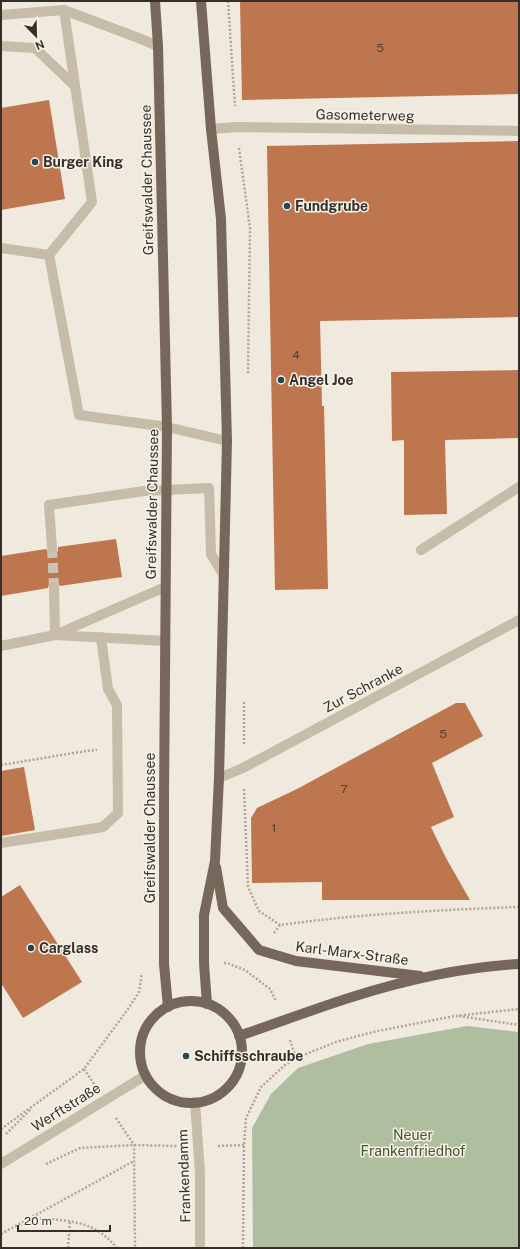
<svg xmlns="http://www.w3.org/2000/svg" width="520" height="1249" viewBox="0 0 520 1249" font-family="'Public Sans',sans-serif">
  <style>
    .green { fill: #afbe9e }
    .building { fill: #bd764e }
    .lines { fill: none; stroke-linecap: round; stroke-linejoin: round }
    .minor-tunnel { stroke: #cbc4b9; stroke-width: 10; stroke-dasharray: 10 5; stroke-linecap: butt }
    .path { stroke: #b3a594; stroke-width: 2.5; stroke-dasharray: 2 2; stroke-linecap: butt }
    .minor { stroke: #c7bba9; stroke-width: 10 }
    .major { stroke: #76675b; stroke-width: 10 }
    .poi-dot { fill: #214a54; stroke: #f8f3e9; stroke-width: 1.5 }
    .labels { text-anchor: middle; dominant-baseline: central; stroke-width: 3; stroke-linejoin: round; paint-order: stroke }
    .number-label { font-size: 12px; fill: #574032 }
    .street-label { font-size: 14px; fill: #352e29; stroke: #f8f3e9 }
    .poi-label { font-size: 14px; font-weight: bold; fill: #352e29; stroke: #f8f3e9; text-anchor: start }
    .park-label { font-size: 14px; fill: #40522e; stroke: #f8f3e9 }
  </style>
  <rect width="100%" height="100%" fill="#f0e9dd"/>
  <path class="green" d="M 467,1026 L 519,1032 L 519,1248 L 253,1248 L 252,1128 L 271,1094 L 298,1068 L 368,1044 Z"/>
  <g class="building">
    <path d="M 240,1 L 519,1 L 519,94 L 242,100 Z"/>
    <path d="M 49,100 L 65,199 L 1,210 L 1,108 Z"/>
    <path d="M 519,141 L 519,317 L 320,321 L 322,406 L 324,406 L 328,589 L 275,590 L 267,146 Z"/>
    <path d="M 519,370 L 519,438 L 445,440 L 447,514 L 404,515 L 404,440 L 392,441 L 391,372 Z"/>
    <path d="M 116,539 L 122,577 L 60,586 L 57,582 L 53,581 L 49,584 L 48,588 L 1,596 L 1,556 L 46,549 L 49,554 L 53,554 L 58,551 L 58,547 Z"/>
    <path d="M 456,703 L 465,703 L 483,736 L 432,763 L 454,817 L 431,827 L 446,858 L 470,900 L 322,900 L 322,882 L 252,883 L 251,818 L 257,808 L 297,789 Z"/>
    <path d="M 24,767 L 35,830 L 1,836 L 1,771 Z"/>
    <path d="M 20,885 L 82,982 L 23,1018 L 1,983 L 1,897 Z"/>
  </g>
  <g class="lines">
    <path class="minor-tunnel" d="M 52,548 L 54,587"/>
    <g class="path">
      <path d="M 228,1 L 235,106"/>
      <path d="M 239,148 L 250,228 L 248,375"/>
      <path d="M 244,744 L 244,701"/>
      <path d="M 1,765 L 86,751 L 97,750"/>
      <path d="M 244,789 L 248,887 L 259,911 L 280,925"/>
      <path d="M 274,933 L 280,925 C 359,914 439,910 519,907"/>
      <path d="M 224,963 L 227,963 L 245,970 L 270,989 L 276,1001"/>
      <path d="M 459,1016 L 519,1025"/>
      <path d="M 290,1040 L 296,1058"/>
      <path d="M 84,1069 L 94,1084"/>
      <path d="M 116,1118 L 134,1145 L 135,1248"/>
      <path d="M 1,1129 L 84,1069 L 128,1009 L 139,992 L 142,973"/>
      <path d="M 6,1134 L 31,1109"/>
      <path d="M 218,1146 L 244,1145"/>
      <path d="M 46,1164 L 80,1148 L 134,1145 L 177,1146"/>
      <path d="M 32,1218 C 57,1220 86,1219 106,1237 C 110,1240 113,1244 117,1248"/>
      <path d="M 1,1234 L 134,1161"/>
      <path d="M 68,1248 L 70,1221"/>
      <path d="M 243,1248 L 244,1145 L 246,1118 L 261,1087 L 285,1065 L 296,1058 L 336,1042 L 373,1032 L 455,1016 L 519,1009"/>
    </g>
    <g class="minor">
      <path d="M 1,15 L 64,10 L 136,37 L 158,46"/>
      <path d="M 1,46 L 35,48 L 75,86"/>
      <path d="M 211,129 L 237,127 L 519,131"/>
      <path d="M 1,248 L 49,255 L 79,415 L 167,427 L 227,441"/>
      <path d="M 49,255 L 92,202 L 64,10"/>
      <path d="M 52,548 L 49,505 L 144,491 L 209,488 L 211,554 L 224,576"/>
      <path d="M 421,550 L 519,487"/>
      <path d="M 54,587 L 55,635 L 165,641"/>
      <path d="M 1,646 L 55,635 L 165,587"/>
      <path d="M 219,778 L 243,768 L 519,620"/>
      <path d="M 1,843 L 103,827 L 118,813 L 117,705 L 108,689 L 101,637"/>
      <path d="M 195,1102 L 200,1174 L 200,1248"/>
      <path d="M 1,1164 L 146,1075"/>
    </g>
    <g class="major">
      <path d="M 155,1 L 158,46 L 167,427 L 164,797 L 164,964 L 168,1007"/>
      <path d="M 201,1 L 211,129 L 221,219 L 227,441 L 219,778 L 215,861 L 204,915 L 204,963 L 207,1004"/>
      <path d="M 216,867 L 223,908 L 259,950 L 296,961 L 420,976"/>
      <circle cx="191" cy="1052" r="51"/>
      <path d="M 239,1036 C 277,1023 314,1009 352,997 C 406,980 463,967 519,964"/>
    </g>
  </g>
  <g class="poi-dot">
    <circle cx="35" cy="162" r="4"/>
    <circle cx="287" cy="206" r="4"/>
    <circle cx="281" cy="380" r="4"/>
    <circle cx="31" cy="948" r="4"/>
    <circle cx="186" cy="1056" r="4"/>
  </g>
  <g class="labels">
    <g class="number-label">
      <text x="380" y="48">5</text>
      <text x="296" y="355">4</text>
      <text x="443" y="734">5</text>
      <text x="344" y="789">7</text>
      <text x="274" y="828">1</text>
    </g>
    <g class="street-label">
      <text transform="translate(365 115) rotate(1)">Gasometerweg</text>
      <text transform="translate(147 180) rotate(-91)">Greifswalder Chaussee</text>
      <text transform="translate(152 504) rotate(-89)">Greifswalder Chaussee</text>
      <text transform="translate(363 688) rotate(-28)">Zur Schranke</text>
      <text transform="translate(150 828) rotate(-90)">Greifswalder Chaussee</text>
      <text transform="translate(352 953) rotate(7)">Karl-Marx-Straße</text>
      <text transform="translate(66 1107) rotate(-32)">Werftstraße</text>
      <text transform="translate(184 1176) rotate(-92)">Frankendamm</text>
    </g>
    <g class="poi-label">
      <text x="43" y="162">Burger King</text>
      <text x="295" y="206">Fundgrube</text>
      <text x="289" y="380">Angel Joe</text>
      <text x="39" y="948">Carglass</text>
      <text x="194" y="1056">Schiffsschraube</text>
    </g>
    <g class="park-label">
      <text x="413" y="1135">Neuer<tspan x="413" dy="16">Frankenfriedhof</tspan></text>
    </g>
  </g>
  <rect width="520" height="1249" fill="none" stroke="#352e29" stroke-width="4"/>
  <g transform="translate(36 36) rotate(157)" stroke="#f8f3e9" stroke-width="3" paint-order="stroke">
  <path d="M0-3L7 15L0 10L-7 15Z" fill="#352e29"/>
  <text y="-6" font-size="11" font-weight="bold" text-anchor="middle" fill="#352e29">N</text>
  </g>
  <path d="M18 1225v6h92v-6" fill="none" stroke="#352e29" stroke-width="2"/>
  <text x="24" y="1225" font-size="12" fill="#352e29" stroke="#f8f3e9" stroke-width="3" paint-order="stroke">20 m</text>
</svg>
